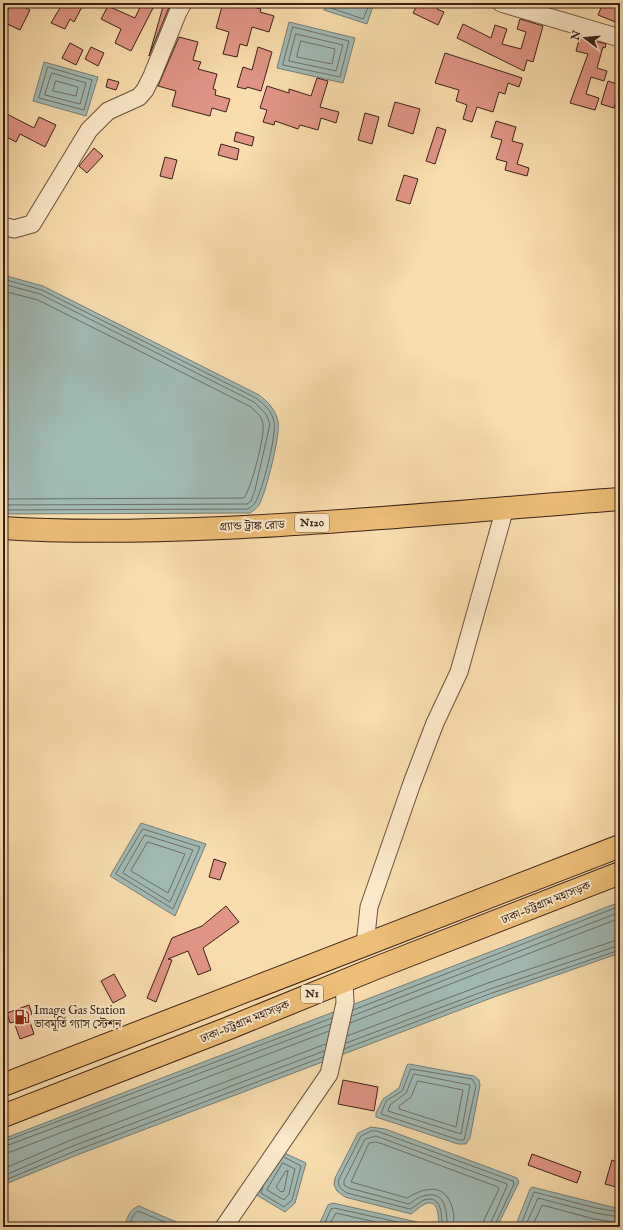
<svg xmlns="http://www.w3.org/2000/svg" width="623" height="1230" viewBox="0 0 623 1230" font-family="'IM FELL English','Noto Serif Bengali',serif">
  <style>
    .water { fill: #a1bab4; stroke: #777d76 }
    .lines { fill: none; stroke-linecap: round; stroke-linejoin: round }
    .shore { stroke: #6d6e66; stroke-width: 1 }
    .building { fill: #e19587; stroke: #392119 }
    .minor-casing { stroke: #69503e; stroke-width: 19 }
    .highway-casing { stroke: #392119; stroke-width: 24 }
    .minor { stroke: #fbe9ca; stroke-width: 17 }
    .highway { stroke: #ecbe77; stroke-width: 22 }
    .labels { text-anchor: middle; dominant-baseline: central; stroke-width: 4; stroke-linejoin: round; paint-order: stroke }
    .shield { fill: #fbe9ca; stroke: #735d4e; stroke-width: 1 }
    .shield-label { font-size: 11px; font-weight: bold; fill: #392119 }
    .street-label { font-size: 12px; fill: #392119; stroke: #fbe9ca }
    .poi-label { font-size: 12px; fill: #392119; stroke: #fbe9ca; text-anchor: start }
  </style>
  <rect width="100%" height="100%" fill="#f9ddae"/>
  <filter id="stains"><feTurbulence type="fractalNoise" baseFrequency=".005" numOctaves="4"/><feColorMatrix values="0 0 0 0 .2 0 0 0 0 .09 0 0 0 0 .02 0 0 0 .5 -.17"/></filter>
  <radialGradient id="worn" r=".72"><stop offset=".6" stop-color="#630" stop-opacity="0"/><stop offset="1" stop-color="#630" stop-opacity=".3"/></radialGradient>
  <g class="water">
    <path d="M 326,3 L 374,3 L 367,24 L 324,10 Z"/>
    <path d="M 289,22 L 355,38 L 343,83 L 277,68 Z"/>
    <path d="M 44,62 L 98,77 L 86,116 L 33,101 Z"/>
    <path d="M 3,275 L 43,286 L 259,395 C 268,402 275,409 278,421 C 281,434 266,492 259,505 C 257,508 253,511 250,513 L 3,514 Z"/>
    <path d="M 141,823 L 206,844 L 175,916 L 110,876 Z"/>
    <path d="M 620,902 L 620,953 L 494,997 L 77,1155 L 3,1185 L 3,1139 Z"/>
    <path d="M 409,1064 L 474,1076 L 479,1080 L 480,1085 L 470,1138 L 466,1144 L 458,1144 L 376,1117 L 376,1113 L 383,1099 L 399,1088 L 407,1065 Z"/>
    <path d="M 371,1127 L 385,1129 L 517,1178 L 519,1182 L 517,1186 L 497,1227 L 439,1227 C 438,1219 440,1198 425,1204 C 420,1206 416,1211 411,1214 L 345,1197 L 337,1191 L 334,1185 L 335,1178 L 358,1133 Z"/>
    <path d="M 280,1151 L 306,1163 L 295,1203 L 285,1212 L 255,1194 Z"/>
    <path d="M 532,1187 L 620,1209 L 620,1227 L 515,1227 L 530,1189 Z"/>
    <path d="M 333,1203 L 417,1222 L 427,1227 L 318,1227 L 328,1205 Z"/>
    <path d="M 139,1206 L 188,1227 L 124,1227 C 127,1219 129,1209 139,1206 Z"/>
  </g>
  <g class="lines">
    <g class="shore">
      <path d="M 330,3 L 331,8 L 363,19 L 370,3"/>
      <path d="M 293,27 L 349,41 L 340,77 L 283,65 Z"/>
      <path d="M 296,34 L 343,45 L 336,71 L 289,61 Z"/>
      <path d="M 301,41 L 335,49 L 332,64 L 297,57 Z"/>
      <path d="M 48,67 L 92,80 L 84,110 L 39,98 Z"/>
      <path d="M 52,73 L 86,83 L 80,104 L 45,95 Z"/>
      <path d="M 56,81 L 78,87 L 76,96 L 53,91 Z"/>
      <path d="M 3,279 L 42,290 L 256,398 C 265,405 272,411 274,422 C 277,434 262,492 255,503 C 254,505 251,507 248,509 L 3,510"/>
      <path d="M 3,284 L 40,294 L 254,402 L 266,414 L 270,424 L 255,490 L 251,501 L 247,504 L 3,505"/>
      <path d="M 3,291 L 38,300 L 251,407 C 256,412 263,417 263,425 C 265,436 251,489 244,498 L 3,499"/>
      <path d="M 143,829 L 200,847 L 173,909 L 116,874 Z"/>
      <path d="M 145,835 L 193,850 L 170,902 L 123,873 Z"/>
      <path d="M 148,842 L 185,854 L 168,893 L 131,871 Z"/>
      <path d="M 353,1010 L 620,906"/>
      <path d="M 352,1016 L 620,912"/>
      <path d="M 350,1023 L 620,918"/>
      <path d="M 347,1036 L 488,983 L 620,939"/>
      <path d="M 346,1043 L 490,989 L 620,945"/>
      <path d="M 344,1049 L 492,993 L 620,950"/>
      <path d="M 411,1069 L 472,1079 L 476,1086 L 464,1140 L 459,1140 L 381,1114 L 386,1101 L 402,1091 Z"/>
      <path d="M 414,1074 L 470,1085 L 461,1134 L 388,1111 L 390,1105 L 406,1093 Z"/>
      <path d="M 418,1081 L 463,1090 L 456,1127 L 399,1109 L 399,1106 L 411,1097 Z"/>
      <path d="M 3,1142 L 332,1018"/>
      <path d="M 3,1147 L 331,1024"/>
      <path d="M 3,1153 L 10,1152 L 329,1031"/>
      <path d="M 283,1163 L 295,1169 L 289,1194 L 284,1200 L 267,1190 Z"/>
      <path d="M 3,1169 L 71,1140 L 326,1044"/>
      <path d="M 288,1171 L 284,1191 L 281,1192 L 276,1187 L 285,1172 Z"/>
      <path d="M 3,1176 L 73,1146 L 324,1051"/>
      <path d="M 3,1181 L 75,1151 L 323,1057"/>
      <path d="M 263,1187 L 261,1193 L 284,1207 L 292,1200 L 301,1166 L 284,1157"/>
      <path d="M 128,1227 L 134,1214 L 138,1211 L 177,1227"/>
      <path d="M 323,1227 L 331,1209 L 334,1208 L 420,1227"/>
      <path d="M 328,1227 L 336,1213 L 397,1227"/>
      <path d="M 442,1227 C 442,1216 442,1194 424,1200 C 419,1202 415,1207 410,1209 L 347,1193 C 341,1189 337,1187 339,1179 L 361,1136 L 371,1131 L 377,1131 L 513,1181 L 514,1184 L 494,1227"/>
      <path d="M 447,1227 C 447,1212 446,1189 423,1196 C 418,1197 414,1201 409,1204 L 349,1188 L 344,1185 L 344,1181 L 365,1139 L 376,1136 L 507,1184 L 507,1186 L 489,1227"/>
      <path d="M 453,1227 C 453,1222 455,1216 453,1211 C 447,1183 427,1186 407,1198 L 351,1182 L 369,1143 L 375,1142 L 380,1143 L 498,1187 L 499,1189 L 484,1220 L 483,1227"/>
      <path d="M 520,1227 L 534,1192 L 596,1208 L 620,1212"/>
      <path d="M 525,1227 L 538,1198 L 595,1213 L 620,1217"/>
      <path d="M 532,1227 L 542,1205 L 594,1219 L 620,1223"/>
    </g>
  </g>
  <g class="building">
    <path d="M 11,3 L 17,3 L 30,10 L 20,30 L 3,22 Z"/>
    <path d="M 63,3 L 84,3 L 74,22 L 70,19 L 65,29 L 51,23 Z"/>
    <path d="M 142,3 L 148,3 L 154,6 L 131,51 L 115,43 L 121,29 L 101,19 L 108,6 L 135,18 Z"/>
    <path d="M 164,3 L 170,5 L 149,56 Z"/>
    <path d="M 223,3 L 239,3 L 261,9 L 260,12 L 274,16 L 269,32 L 252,27 L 247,46 L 240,44 L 237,57 L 223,54 L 229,32 L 216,28 Z"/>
    <path d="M 418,3 L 440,3 L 437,9 L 444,12 L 438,25 L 413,13 Z"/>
    <path d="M 603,3 L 620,9 L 618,23 L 598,15 Z"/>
    <path d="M 520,19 L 543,26 L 533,62 L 527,60 L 524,71 L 457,38 L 463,24 L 491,38 L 495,25 L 507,29 L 502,44 L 521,49 L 526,32 L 517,29 Z"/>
    <path d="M 179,37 L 198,42 L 193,60 L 201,62 L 198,69 L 217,74 L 213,89 L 216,90 L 215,95 L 230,99 L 226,112 L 212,108 L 210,116 L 172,106 L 176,91 L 158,86 Z"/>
    <path d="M 580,37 L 606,44 L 605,48 L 603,47 L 597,68 L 607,71 L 604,81 L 591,77 L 586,94 L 599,98 L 595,110 L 570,103 L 588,54 L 576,51 Z"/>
    <path d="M 70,43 L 83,50 L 76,65 L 62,58 Z"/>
    <path d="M 91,47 L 104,53 L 98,66 L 85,59 Z"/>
    <path d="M 258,47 L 272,52 L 261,91 L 247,87 L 246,89 L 237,87 L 243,67 L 252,70 Z"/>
    <path d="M 445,53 L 522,78 L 519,87 L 508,83 L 505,94 L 499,92 L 493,112 L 477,107 L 472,122 L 463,119 L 467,105 L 456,101 L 459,90 L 435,83 Z"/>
    <path d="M 317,78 L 328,81 L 320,107 L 339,112 L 336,123 L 321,118 L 318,130 L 300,125 L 298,129 L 275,121 L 274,125 L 263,122 L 267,110 L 260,108 L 267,86 L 289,93 L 289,89 L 311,96 Z"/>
    <path d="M 108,79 L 119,82 L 116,90 L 106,87 Z"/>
    <path d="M 608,81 L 620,85 L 614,108 L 601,104 Z"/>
    <path d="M 395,102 L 420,109 L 413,134 L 388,126 Z"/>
    <path d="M 3,112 L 34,128 L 39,117 L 56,125 L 45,147 L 20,134 L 16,142 L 3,135 Z"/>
    <path d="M 365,113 L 379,117 L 372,144 L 358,140 Z"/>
    <path d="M 496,121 L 516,127 L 512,141 L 523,144 L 517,164 L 529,168 L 527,176 L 505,170 L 507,162 L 496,159 L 502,140 L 491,137 Z"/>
    <path d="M 437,127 L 446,130 L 435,164 L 426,161 Z"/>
    <path d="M 236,132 L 254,137 L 252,146 L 234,141 Z"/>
    <path d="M 221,144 L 239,149 L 237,160 L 218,155 Z"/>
    <path d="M 94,148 L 103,156 L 87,173 L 79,166 Z"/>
    <path d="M 165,157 L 177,160 L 172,179 L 160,176 Z"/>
    <path d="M 404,175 L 418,179 L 410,204 L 396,200 Z"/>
    <path d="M 214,859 L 226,863 L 220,880 L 209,877 Z"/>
    <path d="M 226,906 L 239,922 L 203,948 L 211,970 L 198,975 L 188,951 L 168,959 L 172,960 L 156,1002 L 147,998 L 172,938 L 202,926 Z"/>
    <path d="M 114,974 L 126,996 L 113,1003 L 101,981 Z"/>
    <path d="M 29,1005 L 32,1014 L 28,1016 L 34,1034 L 20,1039 L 14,1022 L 10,1023 L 7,1013 Z"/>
    <path d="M 343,1080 L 378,1087 L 374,1111 L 338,1104 Z"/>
    <path d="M 532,1154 L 581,1172 L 577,1183 L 528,1165 Z"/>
    <path d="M 612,1160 L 620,1163 L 620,1188 L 605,1184 Z"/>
  </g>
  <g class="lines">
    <g class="minor-casing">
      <g id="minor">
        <path d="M 501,3 L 620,38"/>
        <path d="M 3,226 L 14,229 L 32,224 L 89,130 L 108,111 L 139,97 L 145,90 L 152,76 L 178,12 L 183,3"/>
        <path d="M 365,945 L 369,907 L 412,783 L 435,723 L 459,672 L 505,508"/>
        <path d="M 224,1227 L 329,1074 L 345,1003 L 344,981"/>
      </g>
    </g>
    <g class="highway-casing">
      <g id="highway">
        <path d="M 3,528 C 76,533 150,531 223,528 C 356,522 488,509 620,499"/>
        <path d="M 3,1085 L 620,846"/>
        <path d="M 3,1116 L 229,1028 L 376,968 L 620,873"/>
      </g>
    </g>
    <use href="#minor" class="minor"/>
    <use href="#highway" class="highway"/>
  </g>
  <defs>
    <g id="fuel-bare" transform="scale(1.2)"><path d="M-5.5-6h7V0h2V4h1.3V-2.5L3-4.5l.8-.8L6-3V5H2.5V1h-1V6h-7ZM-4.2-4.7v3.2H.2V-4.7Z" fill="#8f2418" stroke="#fbe9ca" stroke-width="2.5" paint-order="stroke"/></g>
  </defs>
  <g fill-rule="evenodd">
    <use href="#fuel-bare" x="22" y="1017"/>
  </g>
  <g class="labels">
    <g class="shield">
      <rect x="295" y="514" width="34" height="18" rx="3"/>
      <rect x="301" y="985" width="22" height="18" rx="3"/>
    </g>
    <g class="shield-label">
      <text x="312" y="523">N120</text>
      <text x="312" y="994">N1</text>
    </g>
    <g class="street-label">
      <text transform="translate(252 526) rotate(-2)">গ্র্যান্ড ট্রাঙ্ক রোড</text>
      <text transform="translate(546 903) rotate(-22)">ঢাকা-চট্টগ্রাম মহাসড়ক</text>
      <text transform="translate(245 1022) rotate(-22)">ঢাকা-চট্টগ্রাম মহাসড়ক</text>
    </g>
    <g class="poi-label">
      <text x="34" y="1010">Image Gas Station<tspan x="34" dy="14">ভাবমূর্তি গ্যাস স্টেশন</tspan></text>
    </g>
  </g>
  <rect width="623" height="1230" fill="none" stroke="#f9ddae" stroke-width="16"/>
  <rect x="4" y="4" width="615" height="1222" fill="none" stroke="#392119" stroke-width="2"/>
  <rect x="8" y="8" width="607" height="1214" fill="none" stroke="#392119"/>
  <g transform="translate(585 38) rotate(286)" stroke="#fbe9ca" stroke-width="3" paint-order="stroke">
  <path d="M0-3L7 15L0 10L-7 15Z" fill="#392119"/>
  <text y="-6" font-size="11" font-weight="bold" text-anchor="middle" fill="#392119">N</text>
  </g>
  <rect width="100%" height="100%" filter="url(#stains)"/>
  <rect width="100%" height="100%" fill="url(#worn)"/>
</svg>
